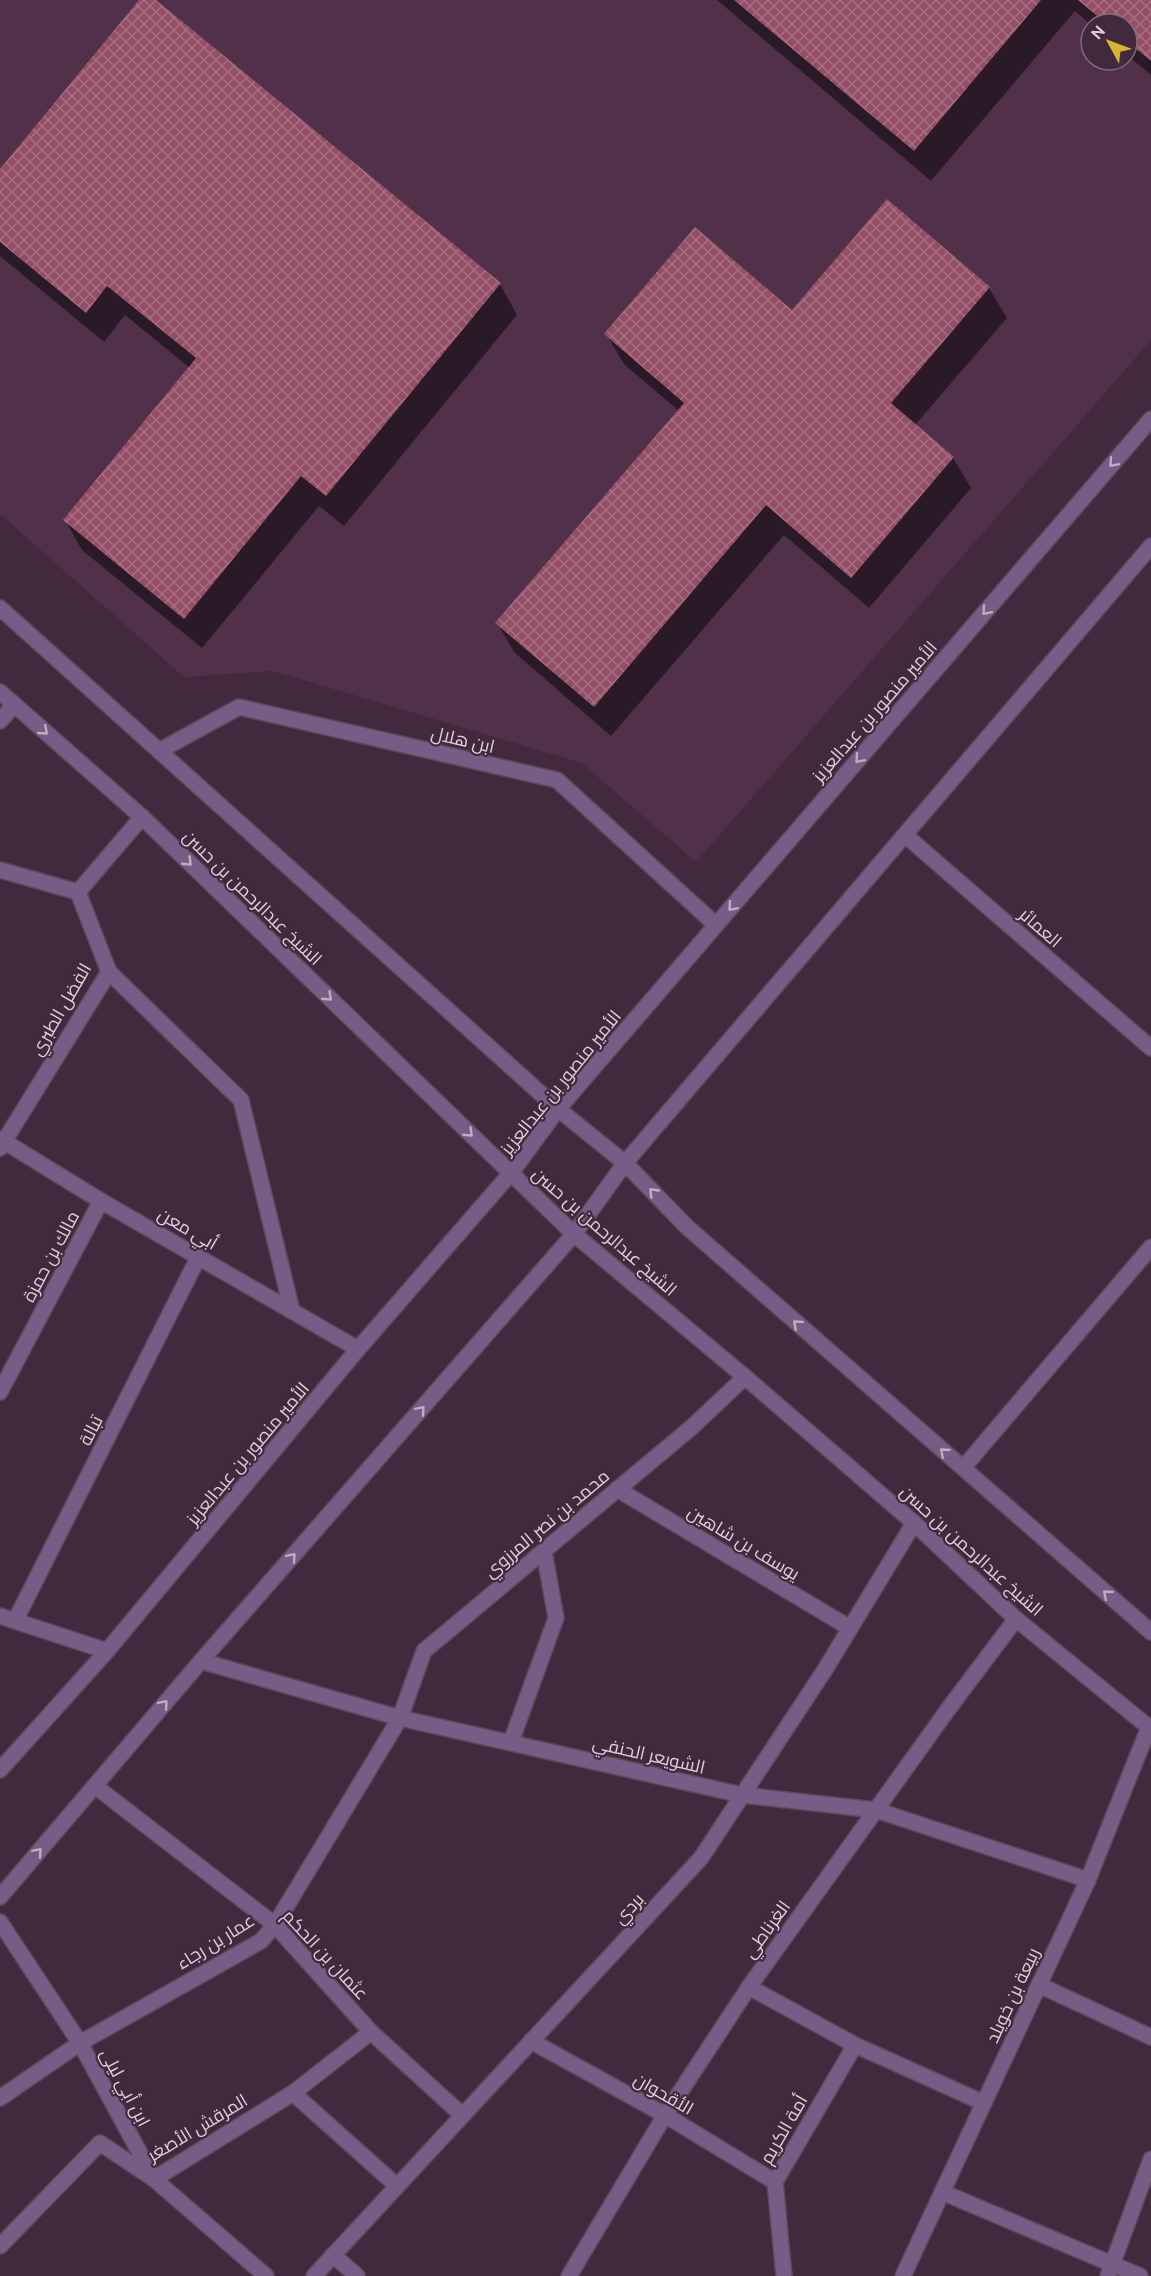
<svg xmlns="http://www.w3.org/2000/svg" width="1151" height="2276" viewBox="0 0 1151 2276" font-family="Ubuntu,Cairo,sans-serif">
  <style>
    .built { fill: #503149; fill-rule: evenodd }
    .shadow { fill: #0007 }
    .building { fill: url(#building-cross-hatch) }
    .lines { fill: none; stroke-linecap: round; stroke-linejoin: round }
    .minor-casing { stroke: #5e4759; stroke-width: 18 }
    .minor { stroke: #765d86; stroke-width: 15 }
    .oneway { stroke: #c0adc2 }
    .labels { text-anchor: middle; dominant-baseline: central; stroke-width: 4.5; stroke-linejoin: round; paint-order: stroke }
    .street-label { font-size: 18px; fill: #e0cfdb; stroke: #42293d }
  </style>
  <defs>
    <pattern id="building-cross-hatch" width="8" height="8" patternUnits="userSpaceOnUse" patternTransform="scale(1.5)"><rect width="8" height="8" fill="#944f66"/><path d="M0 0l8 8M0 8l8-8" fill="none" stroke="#a86f82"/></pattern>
  </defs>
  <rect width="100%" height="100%" fill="#42293d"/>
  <path class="built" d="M 0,0 L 1151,0 L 1151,340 L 696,862 L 582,763 L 273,671 L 184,677 L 0,514 ZM 1091,24 L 1127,24 L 1127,60 L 1091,60 Z"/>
  <g class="shadow">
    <path d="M 141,0 L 154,0 L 500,284 L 517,315 L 344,526 L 319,506 L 202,648 L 82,550 L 65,520 L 190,368 L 125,315 L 104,342 L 0,256 L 0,172 Z"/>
    <path d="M 717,0 L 1151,0 L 1151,75 L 1127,55 L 1127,24 L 1091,25 L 1075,11 L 931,181 Z"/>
    <path d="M 887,201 L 989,288 L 1007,318 L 915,425 L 953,458 L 971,488 L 869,608 L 784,535 L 611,736 L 515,653 L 497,623 L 679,411 L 624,364 L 606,334 L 792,312 Z"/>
  </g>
  <g class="building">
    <path d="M 139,0 L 156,0 L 501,283 L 326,496 L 301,476 L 184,619 L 63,520 L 196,358 L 107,286 L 86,313 L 0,242 L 0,169 Z"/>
    <path d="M 734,0 L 1041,0 L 914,151 Z"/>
    <path d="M 1078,0 L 1151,0 L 1151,61 L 1127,41 L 1127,24 L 1107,24 Z"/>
    <path d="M 887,199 L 990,287 L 891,403 L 954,457 L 851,578 L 766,505 L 594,707 L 495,623 L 684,403 L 604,334 L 695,227 L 792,310 Z"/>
  </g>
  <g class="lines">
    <g class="minor-casing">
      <g id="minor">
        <path d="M 0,608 L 558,1109 L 625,1163 L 687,1227 L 1151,1632"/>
        <path d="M 0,692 L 142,817 L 574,1234 L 745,1377 L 914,1523 L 1016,1619 L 1151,1729"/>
        <path d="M 0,721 L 14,705"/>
        <path d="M 159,751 L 239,707 L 557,780 L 716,925"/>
        <path d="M 905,835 L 1151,1048"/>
        <path d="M 0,870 L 78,892 L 109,972 L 0,1148"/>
        <path d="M 78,892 L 142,817"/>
        <path d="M 109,972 L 241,1100 L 292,1311"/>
        <path d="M 0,1139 L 101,1201 L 358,1349"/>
        <path d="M 0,1392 L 101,1201"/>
        <path d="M 963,1468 L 1151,1247"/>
        <path d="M 617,1489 L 850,1628"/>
        <path d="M 0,1616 L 107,1651"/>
        <path d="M 15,1621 L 199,1256"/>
        <path d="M 201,1661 L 400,1718 L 742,1795 L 876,1810 L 1088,1880"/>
        <path d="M 511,1742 L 556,1618 L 544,1551"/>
        <path d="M 0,1770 L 107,1651 L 358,1349 L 511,1173 L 558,1109 L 1151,419"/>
        <path d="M 95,1786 L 275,1925 L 371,2032 L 462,2115"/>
        <path d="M 0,1897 L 201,1661 L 574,1234 L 625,1163 L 1151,546"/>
        <path d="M 0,1922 L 80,2043 L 154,2179 L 266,2276"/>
        <path d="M 1039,1985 L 1151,2037"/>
        <path d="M 749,1987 L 855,2045 L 984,2103"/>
        <path d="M 531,2041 L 665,2115 L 775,2182"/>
        <path d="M 293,2093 L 397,2186"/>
        <path d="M 0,2098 L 80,2043 L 261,1941 L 275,1925 L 400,1718 L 424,1651 L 692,1427 L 745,1377"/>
        <path d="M 942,2192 L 1140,2276"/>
        <path d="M 0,2246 L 100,2143 L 154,2179 L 293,2093 L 371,2032"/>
        <path d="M 333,2255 L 357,2276"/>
        <path d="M 314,2276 L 701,1858 L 826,1668 L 914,1523"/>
        <path d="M 569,2276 L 665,2115 L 749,1987 L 949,1708 L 1016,1619"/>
        <path d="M 784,2276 L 775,2182 L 855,2045"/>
        <path d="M 903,2276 L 1088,1880 L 1149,1727"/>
        <path d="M 1108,2276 L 1151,2159"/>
      </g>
    </g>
    <use href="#minor" class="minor"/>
  </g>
  <defs><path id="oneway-chevron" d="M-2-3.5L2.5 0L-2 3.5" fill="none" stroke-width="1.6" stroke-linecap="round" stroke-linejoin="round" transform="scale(1.5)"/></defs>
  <g class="oneway">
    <use href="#oneway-chevron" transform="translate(1113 463) rotate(131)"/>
    <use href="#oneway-chevron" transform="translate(986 611) rotate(131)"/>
    <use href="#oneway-chevron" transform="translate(44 731) rotate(41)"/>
    <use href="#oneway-chevron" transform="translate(859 759) rotate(131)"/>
    <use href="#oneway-chevron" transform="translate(188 862) rotate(44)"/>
    <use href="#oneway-chevron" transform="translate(732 907) rotate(131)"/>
    <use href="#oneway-chevron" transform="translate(328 997) rotate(44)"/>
    <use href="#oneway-chevron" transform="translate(469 1133) rotate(44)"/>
    <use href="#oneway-chevron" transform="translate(653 1192) rotate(-134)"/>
    <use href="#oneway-chevron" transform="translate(797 1324) rotate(-139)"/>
    <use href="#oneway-chevron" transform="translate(421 1410) rotate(-49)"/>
    <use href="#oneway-chevron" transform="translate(944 1452) rotate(-139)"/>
    <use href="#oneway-chevron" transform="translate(292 1557) rotate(-49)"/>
    <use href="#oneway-chevron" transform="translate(1107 1594) rotate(-139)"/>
    <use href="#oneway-chevron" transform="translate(164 1704) rotate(-50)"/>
    <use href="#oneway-chevron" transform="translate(38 1852) rotate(-49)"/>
  </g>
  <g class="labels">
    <g class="street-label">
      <text transform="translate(874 711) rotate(-49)">الأمير منصور بن عبدالعزيز</text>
      <text transform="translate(463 739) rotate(13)">ابن هلال</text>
      <text transform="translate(253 897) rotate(44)">الشيخ عبدالرحمن بن حسن</text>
      <text transform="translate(1041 927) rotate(41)">العمائر</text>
      <text transform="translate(60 1009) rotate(-60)">الفضل الطبري</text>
      <text transform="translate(560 1082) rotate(-51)">الأمير منصور بن عبدالعزيز</text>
      <text transform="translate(188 1228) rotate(30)">أبي معن</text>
      <text transform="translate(605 1231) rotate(41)">الشيخ عبدالرحمن بن حسن</text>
      <text transform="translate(50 1256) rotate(-62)">مالك بن حمزة</text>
      <text transform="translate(90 1430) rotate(-63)">تبالة</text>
      <text transform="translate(247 1453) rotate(-50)">الأمير منصور بن عبدالعزيز</text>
      <text transform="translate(546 1523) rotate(-40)">محمد بن نصر المرزوي</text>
      <text transform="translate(744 1542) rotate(31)">يوسف بن شاهين</text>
      <text transform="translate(972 1550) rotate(42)">الشيخ عبدالرحمن بن حسن</text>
      <text transform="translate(649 1754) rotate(13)">الشويعر الحنفي</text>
      <text transform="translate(628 1908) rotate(-47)">بردي</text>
      <text transform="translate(766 1929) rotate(-54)">الغرناطي</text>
      <text transform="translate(215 1941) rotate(-32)">عمار بن رجاء</text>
      <text transform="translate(326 1954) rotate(47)">عثمان بن الحكم</text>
      <text transform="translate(1012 1995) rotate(-65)">ربيعة بن خويلد</text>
      <text transform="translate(126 2087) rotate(62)">ابن أبي ليلى</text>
      <text transform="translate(664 2093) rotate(30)">الأقحوان</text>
      <text transform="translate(197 2127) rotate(-31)">المرقش الأصغر</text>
      <text transform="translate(783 2129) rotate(-60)">أمة الكريم</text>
    </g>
  </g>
  <g transform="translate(1109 42) rotate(311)"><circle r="28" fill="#42293d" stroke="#816b7c" stroke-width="1.5"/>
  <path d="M0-4.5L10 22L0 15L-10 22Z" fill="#d5b534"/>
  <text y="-9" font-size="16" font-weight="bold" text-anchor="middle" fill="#e0cfdb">N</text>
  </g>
</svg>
